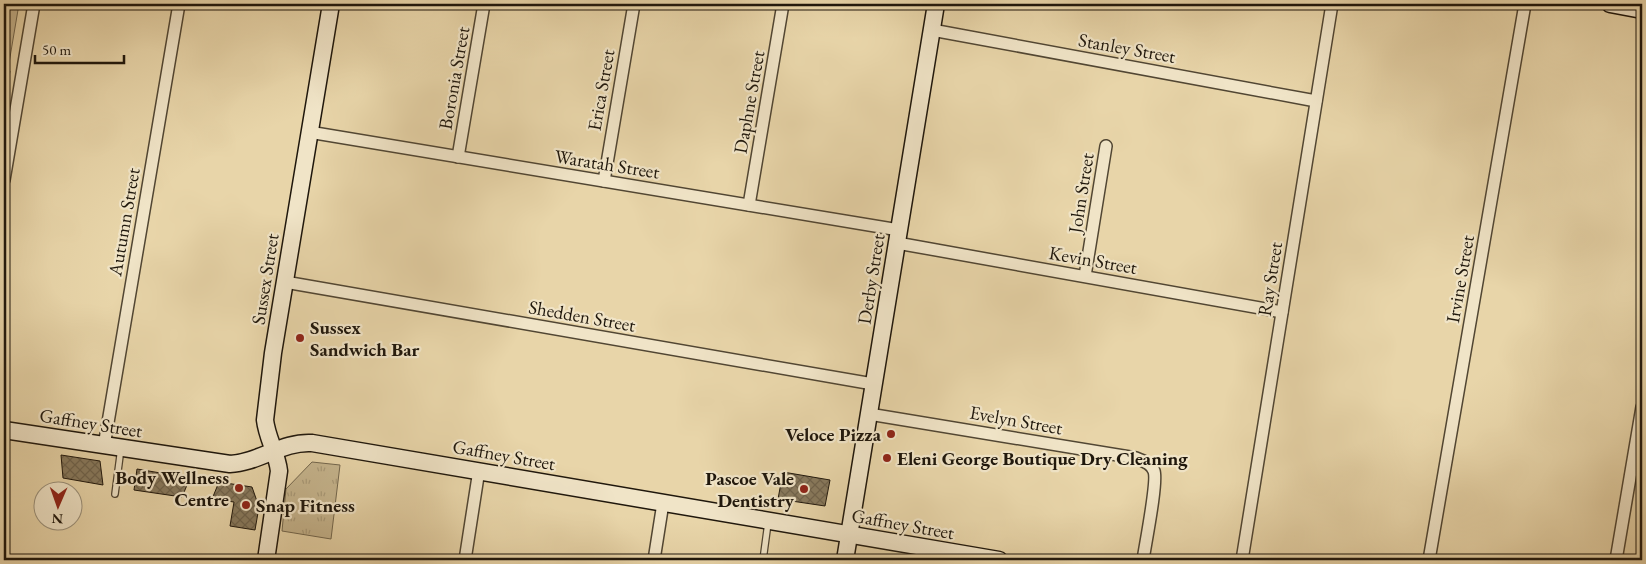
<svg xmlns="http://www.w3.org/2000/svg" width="1646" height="564" viewBox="0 0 1646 564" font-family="'EB Garamond',serif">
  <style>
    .park { fill: url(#park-tufts); stroke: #72664d }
    .building { fill: url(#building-cross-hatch); stroke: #1f170c }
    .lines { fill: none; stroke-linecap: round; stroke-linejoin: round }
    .lane-casing { stroke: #514633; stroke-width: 8 }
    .street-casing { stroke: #514633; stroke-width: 14 }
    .secondary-casing { stroke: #1f170c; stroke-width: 19 }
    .lane { stroke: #f0e4c7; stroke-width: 5.5 }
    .street { stroke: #f0e4c7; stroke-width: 11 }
    .secondary { stroke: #f0e4c7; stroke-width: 16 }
    .poi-dot { fill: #8f2418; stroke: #f0e4c7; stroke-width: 2 }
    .labels { text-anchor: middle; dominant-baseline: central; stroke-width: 4.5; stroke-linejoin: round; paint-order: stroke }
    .street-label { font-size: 19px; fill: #1f170c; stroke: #f0e4c7 }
    .poi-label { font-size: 19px; font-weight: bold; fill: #1f170c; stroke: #f0e4c7; text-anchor: start }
  </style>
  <defs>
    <pattern id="park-tufts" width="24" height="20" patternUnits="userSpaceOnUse" patternTransform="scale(1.25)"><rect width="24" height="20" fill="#c6b58e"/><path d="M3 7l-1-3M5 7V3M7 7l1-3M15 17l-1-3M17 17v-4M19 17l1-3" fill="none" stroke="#aa9b79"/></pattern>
    <pattern id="building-cross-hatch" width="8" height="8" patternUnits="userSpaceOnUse" patternTransform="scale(1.25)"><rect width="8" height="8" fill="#887a5e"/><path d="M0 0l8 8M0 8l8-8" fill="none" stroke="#6f634c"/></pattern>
  </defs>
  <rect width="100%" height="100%" fill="#e8d5a9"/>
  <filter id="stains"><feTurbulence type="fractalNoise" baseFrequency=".004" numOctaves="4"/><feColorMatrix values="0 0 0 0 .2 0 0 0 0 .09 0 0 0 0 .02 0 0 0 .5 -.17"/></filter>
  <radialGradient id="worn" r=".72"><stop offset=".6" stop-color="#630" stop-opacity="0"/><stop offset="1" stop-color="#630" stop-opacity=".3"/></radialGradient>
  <g class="park">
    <path d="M 4,4 L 19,4 L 8,69 L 4,68 Z"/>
    <path d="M 4,70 L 10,71 L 4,107 Z"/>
    <path d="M 312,462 L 340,465 L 331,539 L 282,531 L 286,489 Z"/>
  </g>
  <g class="building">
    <path d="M 61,455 L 100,461 L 103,485 L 63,478 Z"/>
    <path d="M 137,469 L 190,478 L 182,497 L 134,490 Z"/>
    <path d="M 783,472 L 830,480 L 825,506 L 778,499 Z"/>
    <path d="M 219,482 L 252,487 L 259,507 L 255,530 L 230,526 L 234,502 L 212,499 Z"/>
  </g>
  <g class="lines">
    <g class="lane-casing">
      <g id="lane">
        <path d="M 115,494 L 121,448"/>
        <path d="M 763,560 L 768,523"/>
      </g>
    </g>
    <g class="street-casing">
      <g id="street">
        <path d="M 932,30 L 1316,101"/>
        <path d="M 309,132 L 899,230"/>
        <path d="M 458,157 L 484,4"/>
        <path d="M 4,180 L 34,4"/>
        <path d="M 604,181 L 634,4"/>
        <path d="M 749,205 L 783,4"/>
        <path d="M 897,243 L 1282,312"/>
        <path d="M 1085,276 L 1106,146"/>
        <path d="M 285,282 L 873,384"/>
        <path d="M 869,414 L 1136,458 C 1143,461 1151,463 1154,471 C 1158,481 1145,546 1143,560"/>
        <path d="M 104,446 L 179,4"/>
        <path d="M 465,560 L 479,470"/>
        <path d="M 654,560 L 663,503"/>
        <path d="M 1242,560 L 1332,4"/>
        <path d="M 1429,560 L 1525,4"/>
        <path d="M 1616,560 L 1642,407"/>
      </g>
    </g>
    <g class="secondary-casing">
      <g id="secondary">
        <path d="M 1610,4 L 1642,10"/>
        <path d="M 4,430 L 230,464 C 258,463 283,441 312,443 L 999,560"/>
        <path d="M 266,560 L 279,471 C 277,453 267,438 265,420 L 273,353 L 331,4"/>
        <path d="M 845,560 L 936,4"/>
      </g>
    </g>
    <use href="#lane" class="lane"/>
    <use href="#street" class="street"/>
    <use href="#secondary" class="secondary"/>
  </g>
  <g class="poi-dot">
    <circle cx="300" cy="338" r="5"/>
    <circle cx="891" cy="434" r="5"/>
    <circle cx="887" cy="458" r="5"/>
    <circle cx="239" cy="488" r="5"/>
    <circle cx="804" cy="489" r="5"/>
    <circle cx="246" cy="505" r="5"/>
  </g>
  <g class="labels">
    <g class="street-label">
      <text transform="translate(1127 48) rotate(10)">Stanley Street</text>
      <text transform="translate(454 78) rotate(-80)">Boronia Street</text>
      <text transform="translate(601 90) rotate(-80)">Erica Street</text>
      <text transform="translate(749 102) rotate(-80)">Daphne Street</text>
      <text transform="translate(607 164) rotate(9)">Waratah Street</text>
      <text transform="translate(1081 193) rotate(-81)">John Street</text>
      <text transform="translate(124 222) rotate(-80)">Autumn Street</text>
      <text transform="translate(1093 260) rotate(10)">Kevin Street</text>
      <text transform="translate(265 279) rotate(-81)">Sussex Street</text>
      <text transform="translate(871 279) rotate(-81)">Derby Street</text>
      <text transform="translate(1270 279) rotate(-81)">Ray Street</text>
      <text transform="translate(1460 279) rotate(-80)">Irvine Street</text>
      <text transform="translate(582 316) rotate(10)">Shedden Street</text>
      <text transform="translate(1016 420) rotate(10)">Evelyn Street</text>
      <text transform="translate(91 423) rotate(9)">Gaffney Street</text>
      <text transform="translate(504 455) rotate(10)">Gaffney Street</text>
      <text transform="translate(903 524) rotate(10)">Gaffney Street</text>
    </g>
    <g class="poi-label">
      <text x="310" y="327">Sussex<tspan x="310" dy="22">Sandwich Bar</tspan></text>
      <text x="881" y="434" text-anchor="end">Veloce Pizza</text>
      <text x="897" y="458">Eleni George Boutique Dry Cleaning</text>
      <text x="229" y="477" text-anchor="end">Body Wellness<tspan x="229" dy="22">Centre</tspan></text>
      <text x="794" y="478" text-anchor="end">Pascoe Vale<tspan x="794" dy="22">Dentistry</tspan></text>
      <text x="256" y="505">Snap Fitness</text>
    </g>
  </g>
  <rect width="1646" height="564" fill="none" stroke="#e8d5a9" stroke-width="20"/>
  <rect x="5" y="5" width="1636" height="554" fill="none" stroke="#1f170c" stroke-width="2.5"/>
  <rect x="10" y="10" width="1626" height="544" fill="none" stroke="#1f170c"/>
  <g transform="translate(58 506) rotate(182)"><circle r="24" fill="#f0e4c7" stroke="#9c927c"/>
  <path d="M0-4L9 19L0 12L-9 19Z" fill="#8f2418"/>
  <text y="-8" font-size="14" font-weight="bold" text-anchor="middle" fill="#1f170c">N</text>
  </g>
  <path d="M35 55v8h89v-8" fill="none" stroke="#1f170c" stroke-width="2.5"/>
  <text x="42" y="55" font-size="15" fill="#1f170c" stroke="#f0e4c7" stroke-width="4" paint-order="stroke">50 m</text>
  <rect width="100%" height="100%" filter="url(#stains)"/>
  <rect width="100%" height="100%" fill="url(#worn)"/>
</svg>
